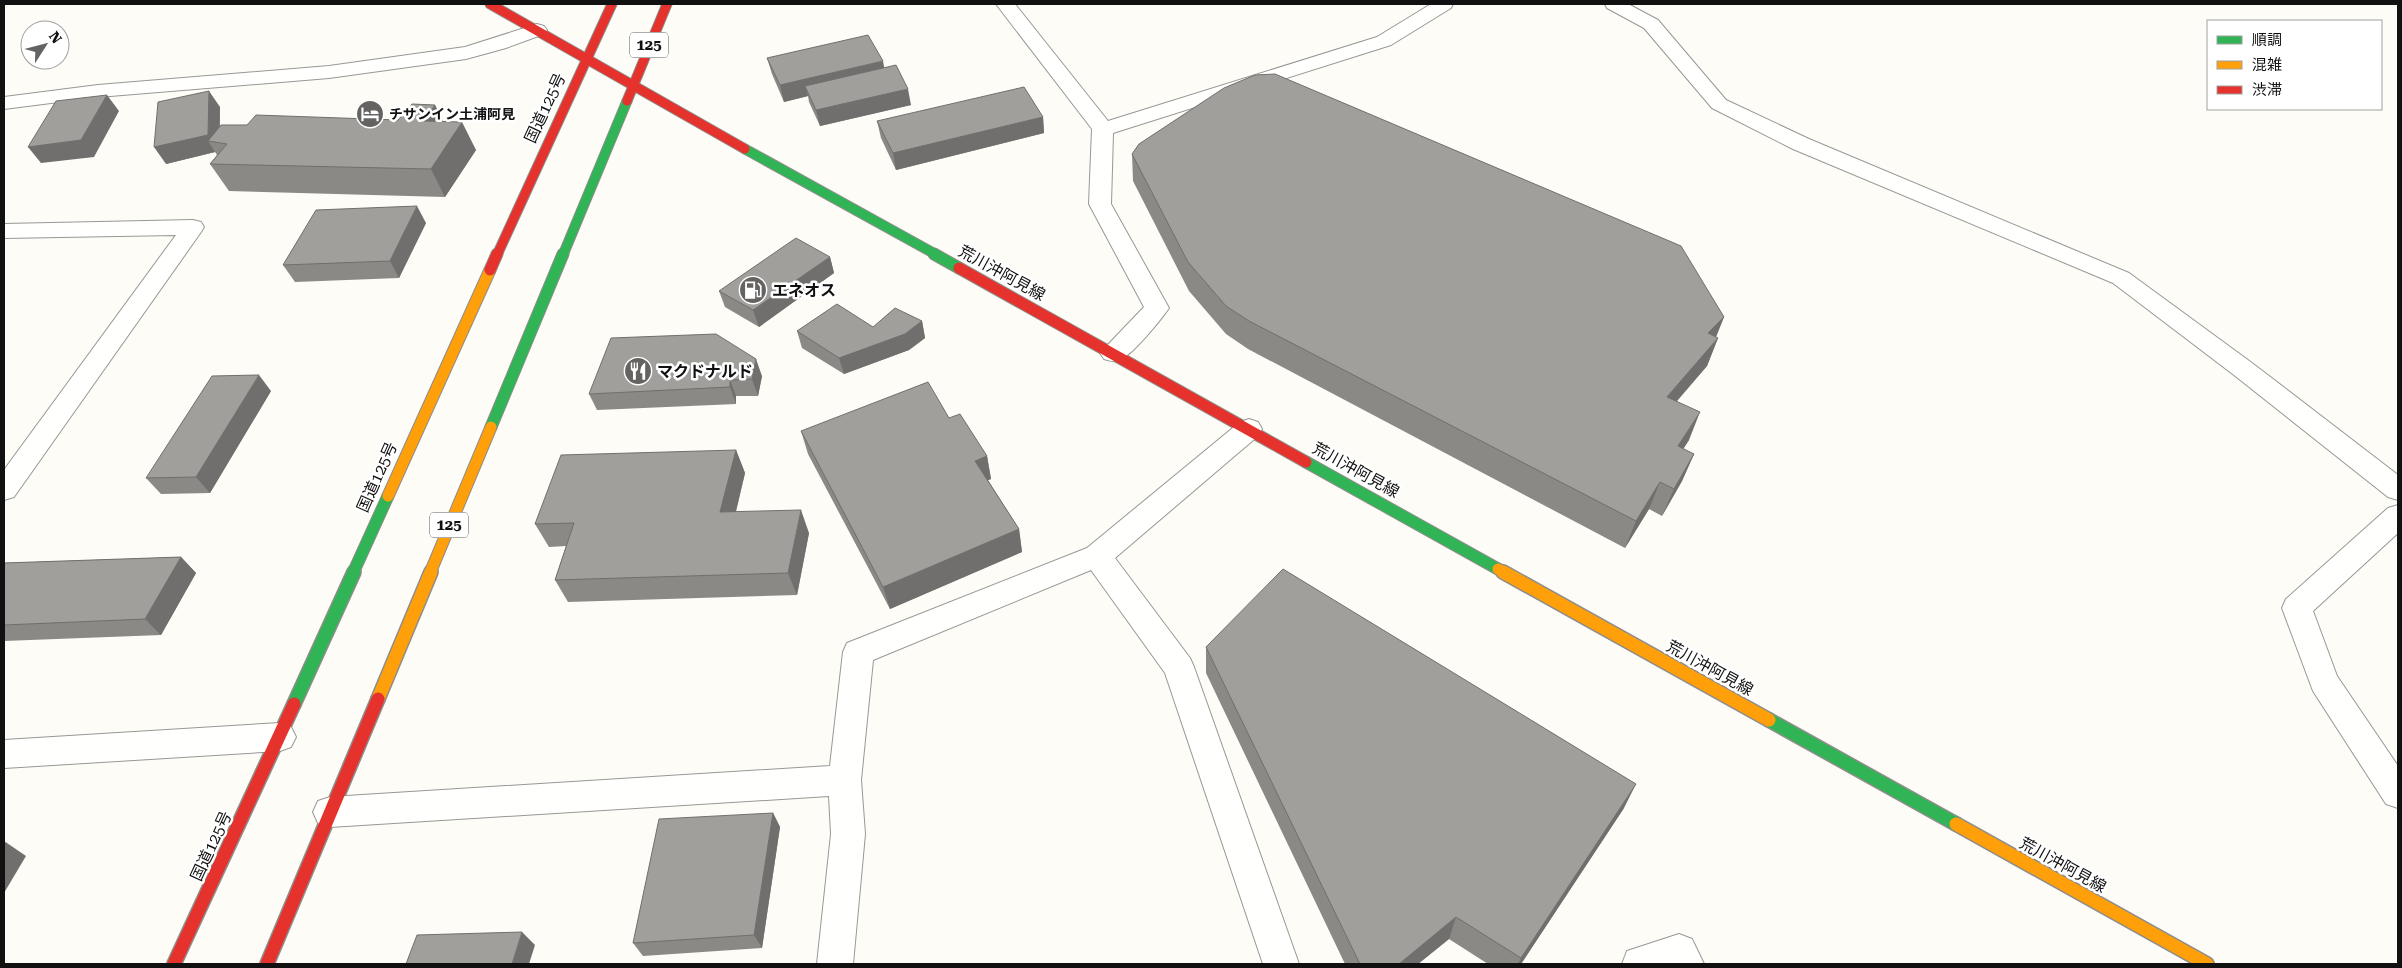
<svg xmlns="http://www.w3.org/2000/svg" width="2402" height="968" viewBox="0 0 2402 968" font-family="'Roboto Serif','Noto Sans JP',serif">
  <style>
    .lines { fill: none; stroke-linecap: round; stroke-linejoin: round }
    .street-casing { stroke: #979795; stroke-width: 2 }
    .fast-far2-casing { stroke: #8e8d8b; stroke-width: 11 }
    .fast-far1-casing { stroke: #8e8d8b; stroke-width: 13 }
    .fast-casing { stroke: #8e8d8b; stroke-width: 16 }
    .slow-far1-casing { stroke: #8e8d8b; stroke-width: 13 }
    .slow-casing { stroke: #8e8d8b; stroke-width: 16 }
    .jam-far2-casing { stroke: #8e8d8b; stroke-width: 11 }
    .jam-far1-casing { stroke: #8e8d8b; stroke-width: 13 }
    .jam-casing { stroke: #8e8d8b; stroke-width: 16 }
    .street { fill: #fffffe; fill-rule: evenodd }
    .fast-far2 { stroke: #30b455; stroke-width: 9 }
    .fast-far1 { stroke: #30b455; stroke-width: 11 }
    .fast { stroke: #30b455; stroke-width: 13 }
    .slow-far1 { stroke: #ff9f0a; stroke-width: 11 }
    .slow { stroke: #ff9f0a; stroke-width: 13 }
    .jam-far2 { stroke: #e5322d; stroke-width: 9 }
    .jam-far1 { stroke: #e5322d; stroke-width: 11 }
    .jam { stroke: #e5322d; stroke-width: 13 }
    .wall { fill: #8a8986 }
    .shaded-wall { fill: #716f6d }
    .building { fill: #a19f9c; stroke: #716f6d }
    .labels { text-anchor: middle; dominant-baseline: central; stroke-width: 5; stroke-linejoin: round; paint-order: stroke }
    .far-poi-label { font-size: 14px; font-weight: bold; fill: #111; stroke: #fff; text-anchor: start }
    .shield { fill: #fff; stroke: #585858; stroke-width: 1 }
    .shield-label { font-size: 15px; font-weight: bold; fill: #111 }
    .street-label { font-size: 16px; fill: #111; stroke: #fff }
    .poi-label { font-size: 16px; font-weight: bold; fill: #111; stroke: #fff; text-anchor: start }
  </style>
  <rect width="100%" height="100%" fill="#fdfcf7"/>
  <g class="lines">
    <g class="street-casing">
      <g id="street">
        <path d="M 996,4 L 1015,4 L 1108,121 L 1377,37 L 1431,4 L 1453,4 L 1451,8 L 1391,45 L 1113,133 L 1111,204 L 1169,308 C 1161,320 1132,355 1120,360 C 1114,362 1110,361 1104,359 L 1100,353 L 1144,307 L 1089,204 L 1092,129 Z"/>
        <path d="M 1605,4 L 1628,4 L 1658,20 L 1726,100 L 1809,139 L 2129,273 L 2252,363 L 2398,475 L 2398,500 L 2388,497 L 2234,375 L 2113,283 L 1793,149 L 1712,108 L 1644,28 L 1607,8 Z"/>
        <path d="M 537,24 L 544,26 L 547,30 L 544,34 L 506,48 L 466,59 L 329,78 L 98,97 L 4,109 L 4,97 L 98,85 L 329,66 L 465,47 Z"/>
        <path d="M 193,220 L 201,222 L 204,227 L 201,232 L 14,497 L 4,500 L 4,470 L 176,235 L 4,238 L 4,224 Z"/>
        <path d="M 1249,419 L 1258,422 L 1262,429 L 1258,436 L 1115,558 L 1190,658 L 1194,667 L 1299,964 L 1263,964 L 1165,673 L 1091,570 L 873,660 L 861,780 L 865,834 L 853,964 L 817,964 L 831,834 L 829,796 L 330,827 L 318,823 L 313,812 L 318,801 L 330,797 L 830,766 L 843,652 L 847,643 L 1087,548 L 1240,422 Z"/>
        <path d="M 2398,505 L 2398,533 L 2313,611 L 2337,676 L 2398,766 L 2398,808 L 2386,804 L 2313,691 L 2282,608 L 2286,599 L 2388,508 Z"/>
        <path d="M 280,723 L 291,727 L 296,737 L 291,747 L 280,751 L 4,768 L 4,740 Z"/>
        <path d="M 1679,934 L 1692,939 L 1704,964 L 1622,964 L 1627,951 Z"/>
      </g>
    </g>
    <g class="fast-far2-casing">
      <g id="fast-far2">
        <path d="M 745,149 L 937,255"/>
        <path d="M 563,255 L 627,101"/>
      </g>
    </g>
    <g class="fast-far1-casing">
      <g id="fast-far1">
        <path d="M 934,254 L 959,268"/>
        <path d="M 491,427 L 563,254"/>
        <path d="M 1306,462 L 1498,569"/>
        <path d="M 353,573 L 388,496"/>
      </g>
    </g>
    <g class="fast-casing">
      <g id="fast">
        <path d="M 294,704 L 354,572"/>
        <path d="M 1769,720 L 1956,824"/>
      </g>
    </g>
    <g class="slow-far1-casing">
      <g id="slow-far1">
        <path d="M 388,496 L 490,270"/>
        <path d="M 1498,569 L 1505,573"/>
        <path d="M 430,573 L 491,427"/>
      </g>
    </g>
    <g class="slow-casing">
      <g id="slow">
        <path d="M 1503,572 L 1769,720"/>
        <path d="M 378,699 L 431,572"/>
        <path d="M 1956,824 L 2207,964"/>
      </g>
    </g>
    <g class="jam-far2-casing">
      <g id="jam-far2">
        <path d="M 490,4 L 745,149"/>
        <path d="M 627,101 L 667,4"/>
        <path d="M 497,255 L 612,4"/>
      </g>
    </g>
    <g class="jam-far1-casing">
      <g id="jam-far1">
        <path d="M 959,268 L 1306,462"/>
        <path d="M 490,270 L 497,254"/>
      </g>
    </g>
    <g class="jam-casing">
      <g id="jam">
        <path d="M 174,964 L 294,704"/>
        <path d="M 267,964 L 378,699"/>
      </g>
    </g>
    <use href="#street" class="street"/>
    <use href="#fast-far2" class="fast-far2"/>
    <use href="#fast-far1" class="fast-far1"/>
    <use href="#fast" class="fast"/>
    <use href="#slow-far1" class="slow-far1"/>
    <use href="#slow" class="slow"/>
    <use href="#jam-far2" class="jam-far2"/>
    <use href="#jam-far1" class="jam-far1"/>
    <use href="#jam" class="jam"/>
  </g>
  <g class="wall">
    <path d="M 767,58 L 885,68 L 911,105 L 820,126 L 809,102 L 808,96 L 784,102 L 772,74 Z"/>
    <path d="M 435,105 L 443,122 L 476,150 L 445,197 L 229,191 L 210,164 L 217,155 L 215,152 L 166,164 L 220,107 L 220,127 L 398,120 Z"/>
    <path d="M 1043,117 L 1044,133 L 896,170 L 881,138 L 877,121 Z"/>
    <path d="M 1132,154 L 1724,317 L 1716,337 L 1718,338 L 1707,366 L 1677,401 L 1689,440 L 1683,449 L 1694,454 L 1682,481 L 1662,516 L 1649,509 L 1625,548 L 1248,349 L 1226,334 L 1189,291 L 1133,181 Z"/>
    <path d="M 426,223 L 399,278 L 295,282 L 283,265 Z"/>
    <path d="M 830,257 L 834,273 L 759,327 L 725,307 L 719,291 Z"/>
    <path d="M 922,321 L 925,338 L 909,350 L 844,374 L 802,348 L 797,331 L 873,327 Z"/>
    <path d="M 762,376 L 758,396 L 736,396 L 736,404 L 597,410 L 589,394 Z"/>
    <path d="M 271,391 L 210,493 L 161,494 L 146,478 Z"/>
    <path d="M 801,431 L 987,456 L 991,479 L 988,480 L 1019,529 L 1022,552 L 890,609 L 808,454 Z"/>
    <path d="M 736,450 L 745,473 L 736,512 L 809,533 L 797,595 L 568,602 L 555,580 L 566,546 L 549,547 L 535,524 Z"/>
    <path d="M 181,557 L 196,573 L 161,635 L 4,641 L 4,563 Z"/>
    <path d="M 1206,647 L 1624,808 L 1521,964 L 1488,964 L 1449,939 L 1418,964 L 1345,964 L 1206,673 Z"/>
    <path d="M 773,813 L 780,827 L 762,948 L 643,956 L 633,943 Z"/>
  </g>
  <g class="shaded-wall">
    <path d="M 883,61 L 886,77 L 805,86 L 808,96 L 784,102 L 780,85 Z"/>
    <path d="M 908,89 L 911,105 L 820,126 L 816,110 Z"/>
    <path d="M 209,91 L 220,107 L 219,143 L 208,141 L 215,152 L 166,164 L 154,147 Z"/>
    <path d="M 107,95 L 119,111 L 94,157 L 41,163 L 28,147 Z"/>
    <path d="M 435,105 L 449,133 L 424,121 Z"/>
    <path d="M 1043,117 L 1044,133 L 896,170 L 893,153 Z"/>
    <path d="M 462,122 L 476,150 L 445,197 L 431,169 Z"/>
    <path d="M 417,206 L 426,223 L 399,278 L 390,261 Z"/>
    <path d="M 830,257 L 834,273 L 759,327 L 753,310 Z"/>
    <path d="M 1724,317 L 1713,344 L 1718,338 L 1707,366 L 1657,424 L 1667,397 L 1708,333 Z"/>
    <path d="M 922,321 L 925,338 L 909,350 L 844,374 L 839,358 Z"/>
    <path d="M 756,359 L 762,376 L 758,396 L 752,379 Z"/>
    <path d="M 259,375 L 271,391 L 210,493 L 196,477 Z"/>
    <path d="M 730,380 L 736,396 L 736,404 L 730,387 Z"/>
    <path d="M 1700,412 L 1689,440 L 1667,474 L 1678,446 Z"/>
    <path d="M 736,450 L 745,473 L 730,535 L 720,512 Z"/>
    <path d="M 1694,454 L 1682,481 L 1662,516 L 1674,489 Z"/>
    <path d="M 987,456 L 991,479 L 979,484 L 975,461 Z"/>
    <path d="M 1660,482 L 1649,509 L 1625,548 L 1636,521 Z"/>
    <path d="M 801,510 L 809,533 L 797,595 L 788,573 Z"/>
    <path d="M 1019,529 L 1022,552 L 890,609 L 883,587 Z"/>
    <path d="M 181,557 L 196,573 L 161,635 L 145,619 Z"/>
    <path d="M 1636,784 L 1624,808 L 1521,964 L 1518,964 L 1521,958 Z"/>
    <path d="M 773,813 L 780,827 L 762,948 L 754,935 Z"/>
    <path d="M 4,841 L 26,856 L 4,893 Z"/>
    <path d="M 1456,917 L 1449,939 L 1418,964 L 1399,964 Z"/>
    <path d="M 522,932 L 535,945 L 529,964 L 512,964 Z"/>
  </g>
  <g class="building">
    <path d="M 868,35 L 883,61 L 780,85 L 767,58 Z"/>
    <path d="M 896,65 L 908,89 L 816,110 L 805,86 Z"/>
    <path d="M 1275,74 L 1681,246 L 1724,317 L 1708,333 L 1718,338 L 1667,397 L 1700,412 L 1678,446 L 1694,454 L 1674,489 L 1660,482 L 1636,521 L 1249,321 L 1226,306 L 1188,262 L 1132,154 L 1139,144 L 1224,88 L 1255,75 Z"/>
    <path d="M 1024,87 L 1043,117 L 893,153 L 877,121 Z"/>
    <path d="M 209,91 L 208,135 L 154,147 L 158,102 Z"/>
    <path d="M 107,95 L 81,140 L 28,147 L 56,101 Z"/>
    <path d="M 412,104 L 435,105 L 424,121 L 462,122 L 431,169 L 210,164 L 227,144 L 208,141 L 221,125 L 247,125 L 256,115 L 398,120 Z"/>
    <path d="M 417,206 L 390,261 L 283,265 L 316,210 Z"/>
    <path d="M 796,238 L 830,257 L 753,310 L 719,291 Z"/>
    <path d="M 837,304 L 873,327 L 895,308 L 922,321 L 905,334 L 839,358 L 797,331 Z"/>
    <path d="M 716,334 L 756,359 L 752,379 L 730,380 L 730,387 L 589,394 L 611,338 Z"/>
    <path d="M 259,375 L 196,477 L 146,478 L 212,376 Z"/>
    <path d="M 928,382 L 949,418 L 960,414 L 987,456 L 975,461 L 1019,529 L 883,587 L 801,431 Z"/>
    <path d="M 736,450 L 720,512 L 801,510 L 788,573 L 555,580 L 574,523 L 535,524 L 561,455 Z"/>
    <path d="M 181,557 L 145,619 L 4,625 L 4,563 Z"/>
    <path d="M 1283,569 L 1636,784 L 1521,958 L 1456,917 L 1399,964 L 1360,964 L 1206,647 Z"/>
    <path d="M 773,813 L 754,935 L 633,943 L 659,819 Z"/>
    <path d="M 522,932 L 512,964 L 406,964 L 417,935 Z"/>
  </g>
  <defs>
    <g id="hotel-disc" transform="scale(1.4375)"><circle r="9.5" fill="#646362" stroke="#fff"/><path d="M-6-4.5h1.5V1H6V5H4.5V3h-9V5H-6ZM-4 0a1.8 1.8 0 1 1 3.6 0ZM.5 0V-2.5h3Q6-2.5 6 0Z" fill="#fff"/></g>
    <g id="fuel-disc" transform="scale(1.4375)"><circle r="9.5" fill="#646362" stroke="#fff"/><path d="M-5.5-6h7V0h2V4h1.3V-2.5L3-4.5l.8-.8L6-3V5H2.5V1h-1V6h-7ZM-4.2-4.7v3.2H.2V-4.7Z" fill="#fff"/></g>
    <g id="restaurant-disc" transform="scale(1.4375)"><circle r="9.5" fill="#646362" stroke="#fff"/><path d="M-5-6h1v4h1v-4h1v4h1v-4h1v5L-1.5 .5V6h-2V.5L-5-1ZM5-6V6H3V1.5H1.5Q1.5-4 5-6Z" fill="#fff"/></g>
  </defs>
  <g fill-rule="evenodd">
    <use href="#hotel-disc" x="370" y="114"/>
    <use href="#fuel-disc" x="753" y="290"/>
    <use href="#restaurant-disc" x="638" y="371"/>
  </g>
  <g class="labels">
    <g class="far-poi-label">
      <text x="389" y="114">チサンイン土浦阿見</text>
    </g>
    <g class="shield">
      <rect x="630" y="32.5" width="38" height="25" rx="4"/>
      <rect x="430" y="512.5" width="38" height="25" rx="4"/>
    </g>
    <g class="shield-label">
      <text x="649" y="45">125</text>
      <text x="449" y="525">125</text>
    </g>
    <g class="street-label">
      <text transform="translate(545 108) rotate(-65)">国道125号</text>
      <text transform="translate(1002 273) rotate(29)">荒川沖阿見線</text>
      <text transform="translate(1356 470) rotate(29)">荒川沖阿見線</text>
      <text transform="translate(377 477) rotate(-66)">国道125号</text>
      <text transform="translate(1710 668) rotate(29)">荒川沖阿見線</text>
      <text transform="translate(211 846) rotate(-65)">国道125号</text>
      <text transform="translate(2063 865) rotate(29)">荒川沖阿見線</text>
    </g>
    <g class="poi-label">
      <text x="772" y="290">エネオス</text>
      <text x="657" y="371">マクドナルド</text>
    </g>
  </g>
  <rect width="2402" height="968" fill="none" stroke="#111111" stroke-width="10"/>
  <rect x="2207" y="20" width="175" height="90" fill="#ffffff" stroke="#a0a0a0"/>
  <rect x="2217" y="36" width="25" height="8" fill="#30b455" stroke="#a0a0a0"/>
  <text x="2252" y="45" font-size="15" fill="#111111">順調</text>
  <rect x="2217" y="61" width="25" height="8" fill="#ff9f0a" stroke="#a0a0a0"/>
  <text x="2252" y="70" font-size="15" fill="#111111">混雑</text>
  <rect x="2217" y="86" width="25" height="8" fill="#e5322d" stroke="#a0a0a0"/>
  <text x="2252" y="95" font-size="15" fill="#111111">渋滞</text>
  <g transform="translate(45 45) rotate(54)"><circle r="24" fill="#ffffff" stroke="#a0a0a0"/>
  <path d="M0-4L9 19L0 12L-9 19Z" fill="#646362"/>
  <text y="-8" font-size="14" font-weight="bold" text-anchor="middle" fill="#111111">N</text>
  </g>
</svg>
